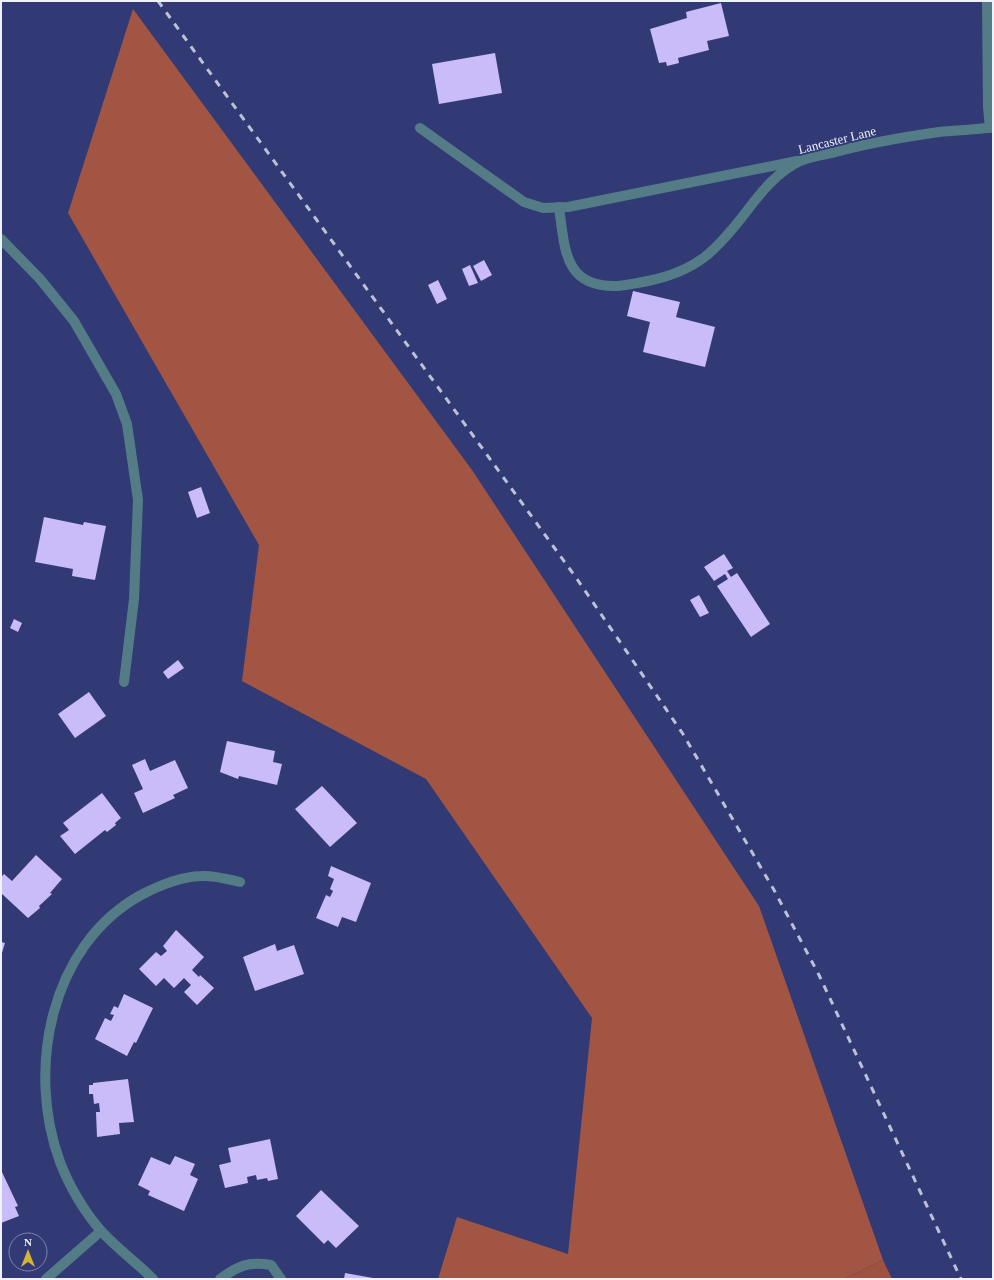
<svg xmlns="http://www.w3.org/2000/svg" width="994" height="1280" viewBox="0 0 994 1280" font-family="Georgia,serif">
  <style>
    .green { fill: #9e523f }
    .forest { fill: #a25543 }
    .building { fill: #c9bcf8 }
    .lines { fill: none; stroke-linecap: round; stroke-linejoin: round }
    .service { stroke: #537c86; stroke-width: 10 }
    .minor { stroke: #537c86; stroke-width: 10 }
    .rail { stroke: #bdc0d6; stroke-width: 3; stroke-dasharray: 7 7; stroke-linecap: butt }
    .labels { text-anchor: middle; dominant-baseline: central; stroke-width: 4; stroke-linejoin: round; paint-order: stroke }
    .street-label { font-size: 13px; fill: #f0f2fa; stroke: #323a75 }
  </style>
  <rect width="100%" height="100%" fill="#323a75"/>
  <path class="green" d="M 883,1260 L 892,1279 L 844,1279 Z"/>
  <path class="forest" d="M 133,9 L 472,470 L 759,906 L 883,1260 L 844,1279 L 438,1279 L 457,1217 L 568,1254 L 592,1018 L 426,779 L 242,681 L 259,545 L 68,213 Z"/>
  <g class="building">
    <path d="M 721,3 L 729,36 L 707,41 L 709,50 L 678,58 L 679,63 L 667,66 L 666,62 L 659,63 L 650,29 L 687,18 L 686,12 Z"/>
    <path d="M 495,53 L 502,93 L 439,104 L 432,64 Z"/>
    <path d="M 484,260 L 492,275 L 481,281 L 473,266 Z"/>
    <path d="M 470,265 L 478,283 L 469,286 L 462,269 Z"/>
    <path d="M 438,280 L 447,299 L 437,304 L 428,285 Z"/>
    <path d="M 633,291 L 680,302 L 676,317 L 715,327 L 705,367 L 643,352 L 650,322 L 627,316 Z"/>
    <path d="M 201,487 L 210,513 L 197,518 L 188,492 Z"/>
    <path d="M 44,517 L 83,525 L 84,522 L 106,526 L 95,580 L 72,576 L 73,569 L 35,562 Z"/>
    <path d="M 724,554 L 733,568 L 727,571 L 731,577 L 737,573 L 770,624 L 751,637 L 717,586 L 728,579 L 725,574 L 714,581 L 704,567 Z"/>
    <path d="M 699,595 L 709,613 L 700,617 L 690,600 Z"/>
    <path d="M 14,619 L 22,623 L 18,632 L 10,628 Z"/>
    <path d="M 178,660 L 184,668 L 168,679 L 163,672 Z"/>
    <path d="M 89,692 L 106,716 L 75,738 L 58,714 Z"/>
    <path d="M 227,741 L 275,751 L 273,762 L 282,764 L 277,785 L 239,776 L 238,779 L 220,772 Z"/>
    <path d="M 145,759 L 150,771 L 175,760 L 188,788 L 173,795 L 175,798 L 143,813 L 134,793 L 143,789 L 132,765 Z"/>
    <path d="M 322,786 L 357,823 L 330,847 L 295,809 Z"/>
    <path d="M 102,793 L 121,818 L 115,823 L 116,825 L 107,832 L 105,830 L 75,854 L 60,836 L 69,830 L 63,823 Z"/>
    <path d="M 36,855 L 62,879 L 50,893 L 52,894 L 39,906 L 40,908 L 28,918 L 1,893 L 1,877 L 4,874 L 12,881 Z"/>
    <path d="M 331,866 L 371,883 L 356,922 L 342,917 L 338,927 L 316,918 L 326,895 L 330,897 L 333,891 L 330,889 L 334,879 L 328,876 Z"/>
    <path d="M 176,930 L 204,957 L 192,970 L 199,977 L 200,975 L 214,988 L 197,1005 L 184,992 L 191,985 L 184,978 L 174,988 L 164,978 L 156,986 L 139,969 L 156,952 L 161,956 L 167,951 L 163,946 Z"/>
    <path d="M 1,942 L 5,943 L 1,956 Z"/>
    <path d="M 275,944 L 277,951 L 294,945 L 304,974 L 255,991 L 243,957 Z"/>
    <path d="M 124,994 L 153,1008 L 136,1043 L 134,1042 L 127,1056 L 95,1039 L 105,1018 L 111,1021 L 114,1015 L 110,1014 L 114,1006 L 118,1008 Z"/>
    <path d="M 128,1079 L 134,1122 L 119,1123 L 120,1134 L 97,1137 L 96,1112 L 100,1112 L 99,1103 L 94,1104 L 93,1094 L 89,1094 L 89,1085 L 93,1085 L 93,1083 Z"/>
    <path d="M 270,1139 L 278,1179 L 268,1181 L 267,1178 L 257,1180 L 256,1175 L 247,1177 L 248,1183 L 225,1188 L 219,1165 L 231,1162 L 228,1148 Z"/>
    <path d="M 175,1156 L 195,1164 L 190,1175 L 198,1179 L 184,1211 L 148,1195 L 150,1191 L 138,1185 L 151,1157 L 170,1165 Z"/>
    <path d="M 1,1170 L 18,1206 L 15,1207 L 19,1216 L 1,1223 Z"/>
    <path d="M 321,1190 L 359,1226 L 336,1248 L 328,1240 L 324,1244 L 296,1216 Z"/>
    <path d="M 345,1273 L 373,1278 L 373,1279 L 344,1279 Z"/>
  </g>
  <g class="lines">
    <g class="service">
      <path d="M 987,1 L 988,107 L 990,128"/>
      <path d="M 420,128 L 524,202 L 543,208 L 568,207 L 797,161"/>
      <path d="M 1,239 L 40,279 L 74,321 L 116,394 L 127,424 L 138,500 L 134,599 L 124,682"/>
      <path d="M 220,1279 C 238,1266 248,1261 271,1265 L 281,1279"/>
    </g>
    <g class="minor">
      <path d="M 559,207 C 565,250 564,288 618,286 C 628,285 638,283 648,281 C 697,271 716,251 746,212 C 761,192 777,172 800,161 C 810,157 822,155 832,153 C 867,143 904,137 939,132 C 957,130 975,130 993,127"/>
      <path d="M 46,1279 L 101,1231"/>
      <path d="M 153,1279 C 137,1263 118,1249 102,1232 C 85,1213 69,1186 60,1162 C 26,1070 50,945 141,895 C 160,885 179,877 201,876 C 214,875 227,879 240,882"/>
    </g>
    <path class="rail" d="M 158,1 L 577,579 L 683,734 L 774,890 L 819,975 L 961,1279"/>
  </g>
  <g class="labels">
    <g class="street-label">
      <text transform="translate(837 140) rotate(-14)">Lancaster Lane</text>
    </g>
  </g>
  <rect width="994" height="1280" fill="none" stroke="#f0f2fa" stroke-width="4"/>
  <g transform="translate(28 1252)"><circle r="19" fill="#323a75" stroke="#7e84aa"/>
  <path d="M0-3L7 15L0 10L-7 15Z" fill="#d5b535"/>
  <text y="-6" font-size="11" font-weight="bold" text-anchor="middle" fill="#f0f2fa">N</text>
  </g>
</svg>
